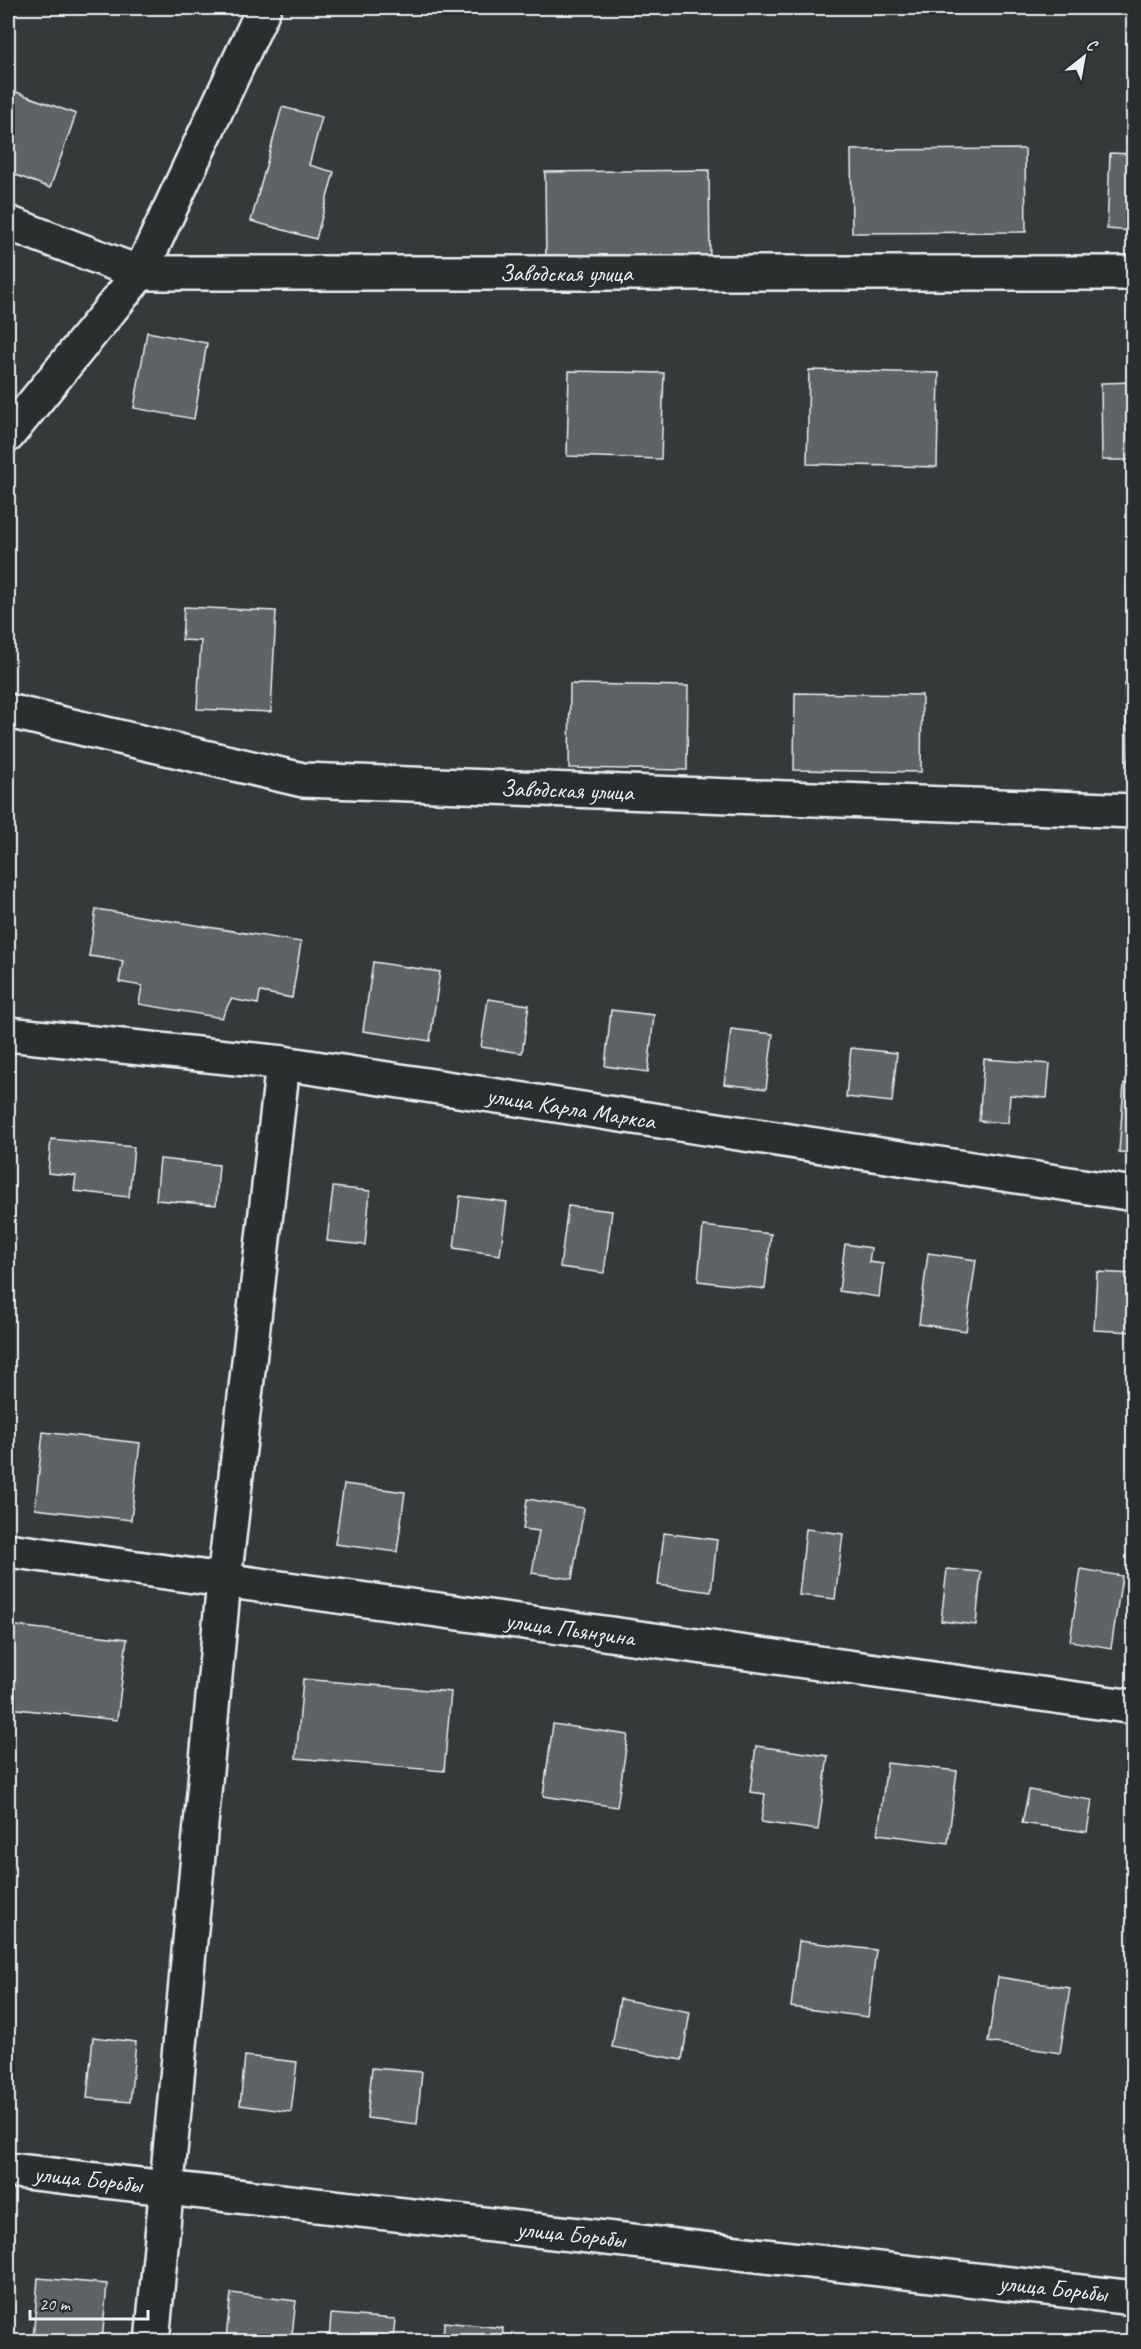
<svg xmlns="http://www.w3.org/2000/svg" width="1141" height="2349" viewBox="0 0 1141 2349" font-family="Caveat,sans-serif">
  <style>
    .building { fill: #5f6365; stroke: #e8f1f8; stroke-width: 1.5 }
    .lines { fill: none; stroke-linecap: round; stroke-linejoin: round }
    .street-casing { stroke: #e8f1f8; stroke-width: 38 }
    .secondary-casing { stroke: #e8f1f8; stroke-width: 38 }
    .street { stroke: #2a2d2e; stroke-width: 33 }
    .secondary { stroke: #2a2d2e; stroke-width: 33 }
    .labels { text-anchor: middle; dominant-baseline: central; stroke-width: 4.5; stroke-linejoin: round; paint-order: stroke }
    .street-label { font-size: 24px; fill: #e8f1f8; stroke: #2a2d2e }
  </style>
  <rect width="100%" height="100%" fill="#35393a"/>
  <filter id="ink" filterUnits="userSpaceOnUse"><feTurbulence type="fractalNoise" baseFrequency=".0167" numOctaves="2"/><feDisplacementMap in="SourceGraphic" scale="12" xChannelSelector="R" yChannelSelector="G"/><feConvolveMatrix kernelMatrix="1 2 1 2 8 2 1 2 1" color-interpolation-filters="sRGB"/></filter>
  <g filter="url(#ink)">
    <g class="building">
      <path d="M 8,89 L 76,114 L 50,188 L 8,172 Z"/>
      <path d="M 282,107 L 322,117 L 309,165 L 334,172 L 316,239 L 251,221 Z"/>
      <path d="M 1025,149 L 1026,232 L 852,233 L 851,150 Z"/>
      <path d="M 1110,153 L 1134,154 L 1134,231 L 1107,229 Z"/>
      <path d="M 709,170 L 710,264 L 546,267 L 545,172 Z"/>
      <path d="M 147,332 L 207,343 L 194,419 L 134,408 Z"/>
      <path d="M 809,370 L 939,373 L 937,467 L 807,464 Z"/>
      <path d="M 569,371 L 664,373 L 661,459 L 567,456 Z"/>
      <path d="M 1134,382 L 1134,460 L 1102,460 L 1101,383 Z"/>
      <path d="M 184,607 L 276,611 L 271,712 L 197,709 L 201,641 L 182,640 Z"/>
      <path d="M 570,684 L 688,686 L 687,770 L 569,768 Z"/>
      <path d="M 1125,684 L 1134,684 L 1134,771 L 1128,771 Z"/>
      <path d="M 795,693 L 922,695 L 921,772 L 794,770 Z"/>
      <path d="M 96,909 L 301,942 L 292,998 L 260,992 L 258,1004 L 231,999 L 222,1018 L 139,1004 L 142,986 L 119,982 L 123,961 L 89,956 Z"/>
      <path d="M 373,962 L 440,972 L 430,1041 L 363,1031 Z"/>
      <path d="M 488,999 L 529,1005 L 522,1053 L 481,1047 Z"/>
      <path d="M 611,1010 L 654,1015 L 648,1072 L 605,1066 Z"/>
      <path d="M 731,1029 L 773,1034 L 766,1089 L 724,1084 Z"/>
      <path d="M 851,1048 L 897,1053 L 892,1102 L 846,1097 Z"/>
      <path d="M 984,1059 L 1050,1064 L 1047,1098 L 1010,1095 L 1008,1123 L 979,1121 Z"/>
      <path d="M 1124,1084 L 1134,1085 L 1134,1153 L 1119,1152 Z"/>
      <path d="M 51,1139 L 134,1147 L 129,1197 L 74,1191 L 76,1176 L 48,1173 Z"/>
      <path d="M 160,1159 L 219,1165 L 216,1205 L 156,1200 Z"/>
      <path d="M 333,1187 L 370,1191 L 365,1245 L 327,1241 Z"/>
      <path d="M 460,1196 L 507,1202 L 500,1255 L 454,1248 Z"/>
      <path d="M 568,1206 L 612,1211 L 604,1273 L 560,1267 Z"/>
      <path d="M 703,1226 L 771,1234 L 765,1289 L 698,1281 Z"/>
      <path d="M 845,1244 L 871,1248 L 869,1262 L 883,1264 L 879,1297 L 839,1291 Z"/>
      <path d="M 928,1253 L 976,1260 L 966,1331 L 919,1324 Z"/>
      <path d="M 1097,1272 L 1134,1274 L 1134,1332 L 1094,1330 Z"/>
      <path d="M 43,1432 L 140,1443 L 131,1520 L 35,1509 Z"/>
      <path d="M 344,1484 L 405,1492 L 397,1552 L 335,1544 Z"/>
      <path d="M 527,1499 L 584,1508 L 572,1579 L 532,1573 L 539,1531 L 523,1529 Z"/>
      <path d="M 806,1529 L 843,1534 L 835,1599 L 799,1595 Z"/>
      <path d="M 664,1533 L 717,1540 L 711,1592 L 658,1585 Z"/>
      <path d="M 947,1569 L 981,1572 L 976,1625 L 941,1621 Z"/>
      <path d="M 1081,1569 L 1122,1576 L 1111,1648 L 1070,1641 Z"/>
      <path d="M 8,1625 L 127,1639 L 117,1720 L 8,1708 Z"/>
      <path d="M 303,1679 L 451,1692 L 444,1771 L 296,1758 Z"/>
      <path d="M 553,1724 L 628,1735 L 617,1807 L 543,1796 Z"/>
      <path d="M 756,1746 L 828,1756 L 818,1830 L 761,1822 L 765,1794 L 750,1792 Z"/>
      <path d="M 887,1763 L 957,1771 L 948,1843 L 878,1834 Z"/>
      <path d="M 1029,1790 L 1092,1800 L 1087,1832 L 1022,1823 Z"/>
      <path d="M 799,1941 L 876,1950 L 868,2017 L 791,2007 Z"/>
      <path d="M 998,1977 L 1070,1988 L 1060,2053 L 988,2042 Z"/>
      <path d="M 620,1999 L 690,2012 L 682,2060 L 612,2047 Z"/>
      <path d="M 93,2037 L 136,2042 L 130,2102 L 87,2098 Z"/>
      <path d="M 245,2056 L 297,2062 L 291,2112 L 240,2105 Z"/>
      <path d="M 372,2068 L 422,2072 L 417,2124 L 367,2118 Z"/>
      <path d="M 38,2278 L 107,2284 L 102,2342 L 33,2340 Z"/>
      <path d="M 231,2293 L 296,2301 L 291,2342 L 256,2342 L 226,2338 Z"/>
      <path d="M 331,2314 L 395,2319 L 393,2342 L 329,2342 Z"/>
      <path d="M 444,2322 L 503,2328 L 502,2342 L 443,2342 Z"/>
      <path d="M 562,2334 L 597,2336 L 596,2342 L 562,2342 Z"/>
    </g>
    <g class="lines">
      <g class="street-casing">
        <g id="street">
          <path d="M 8,223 L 140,273 L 1134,273"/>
          <path d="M 8,435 L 140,273 L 264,8"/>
          <path d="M 8,711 L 303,780 L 1134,811"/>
          <path d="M 8,1550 L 1134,1707"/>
          <path d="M 8,2170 L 1134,2298"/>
          <path d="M 152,2342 L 224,1581 L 283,1063"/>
        </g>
      </g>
      <g class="secondary-casing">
        <path id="secondary" d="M 8,1034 L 283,1063 L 1134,1194"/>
      </g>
      <use href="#street" class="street"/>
      <use href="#secondary" class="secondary"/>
    </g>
  </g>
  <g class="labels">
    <g class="street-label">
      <text x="566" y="273">Заводская улица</text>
      <text transform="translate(567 790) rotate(2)">Заводская улица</text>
      <text transform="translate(571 1108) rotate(9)">улица Карла Маркса</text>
      <text transform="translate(570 1629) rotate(8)">улица Пьянзина</text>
      <text transform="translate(88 2179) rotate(6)">улица Борьбы</text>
      <text transform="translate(571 2234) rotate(6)">улица Борьбы</text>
      <text transform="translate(1053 2288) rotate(6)">улица Борьбы</text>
    </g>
  </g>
  <rect width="1141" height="2349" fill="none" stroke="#2a2d2e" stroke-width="30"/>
  <rect x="15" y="15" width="1111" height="2319" fill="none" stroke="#e8f1f8" stroke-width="2" filter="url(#ink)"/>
  <g transform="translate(1084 57) rotate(31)" stroke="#2a2d2e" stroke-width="4.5" paint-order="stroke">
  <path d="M0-4.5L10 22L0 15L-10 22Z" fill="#e8f1f8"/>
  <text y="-9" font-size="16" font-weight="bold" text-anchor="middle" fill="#e8f1f8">С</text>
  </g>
  <path d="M30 2310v9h118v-9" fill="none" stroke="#e8f1f8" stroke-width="3"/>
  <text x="39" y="2310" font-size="18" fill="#e8f1f8" stroke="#2a2d2e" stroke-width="4.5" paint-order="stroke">20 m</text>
</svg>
